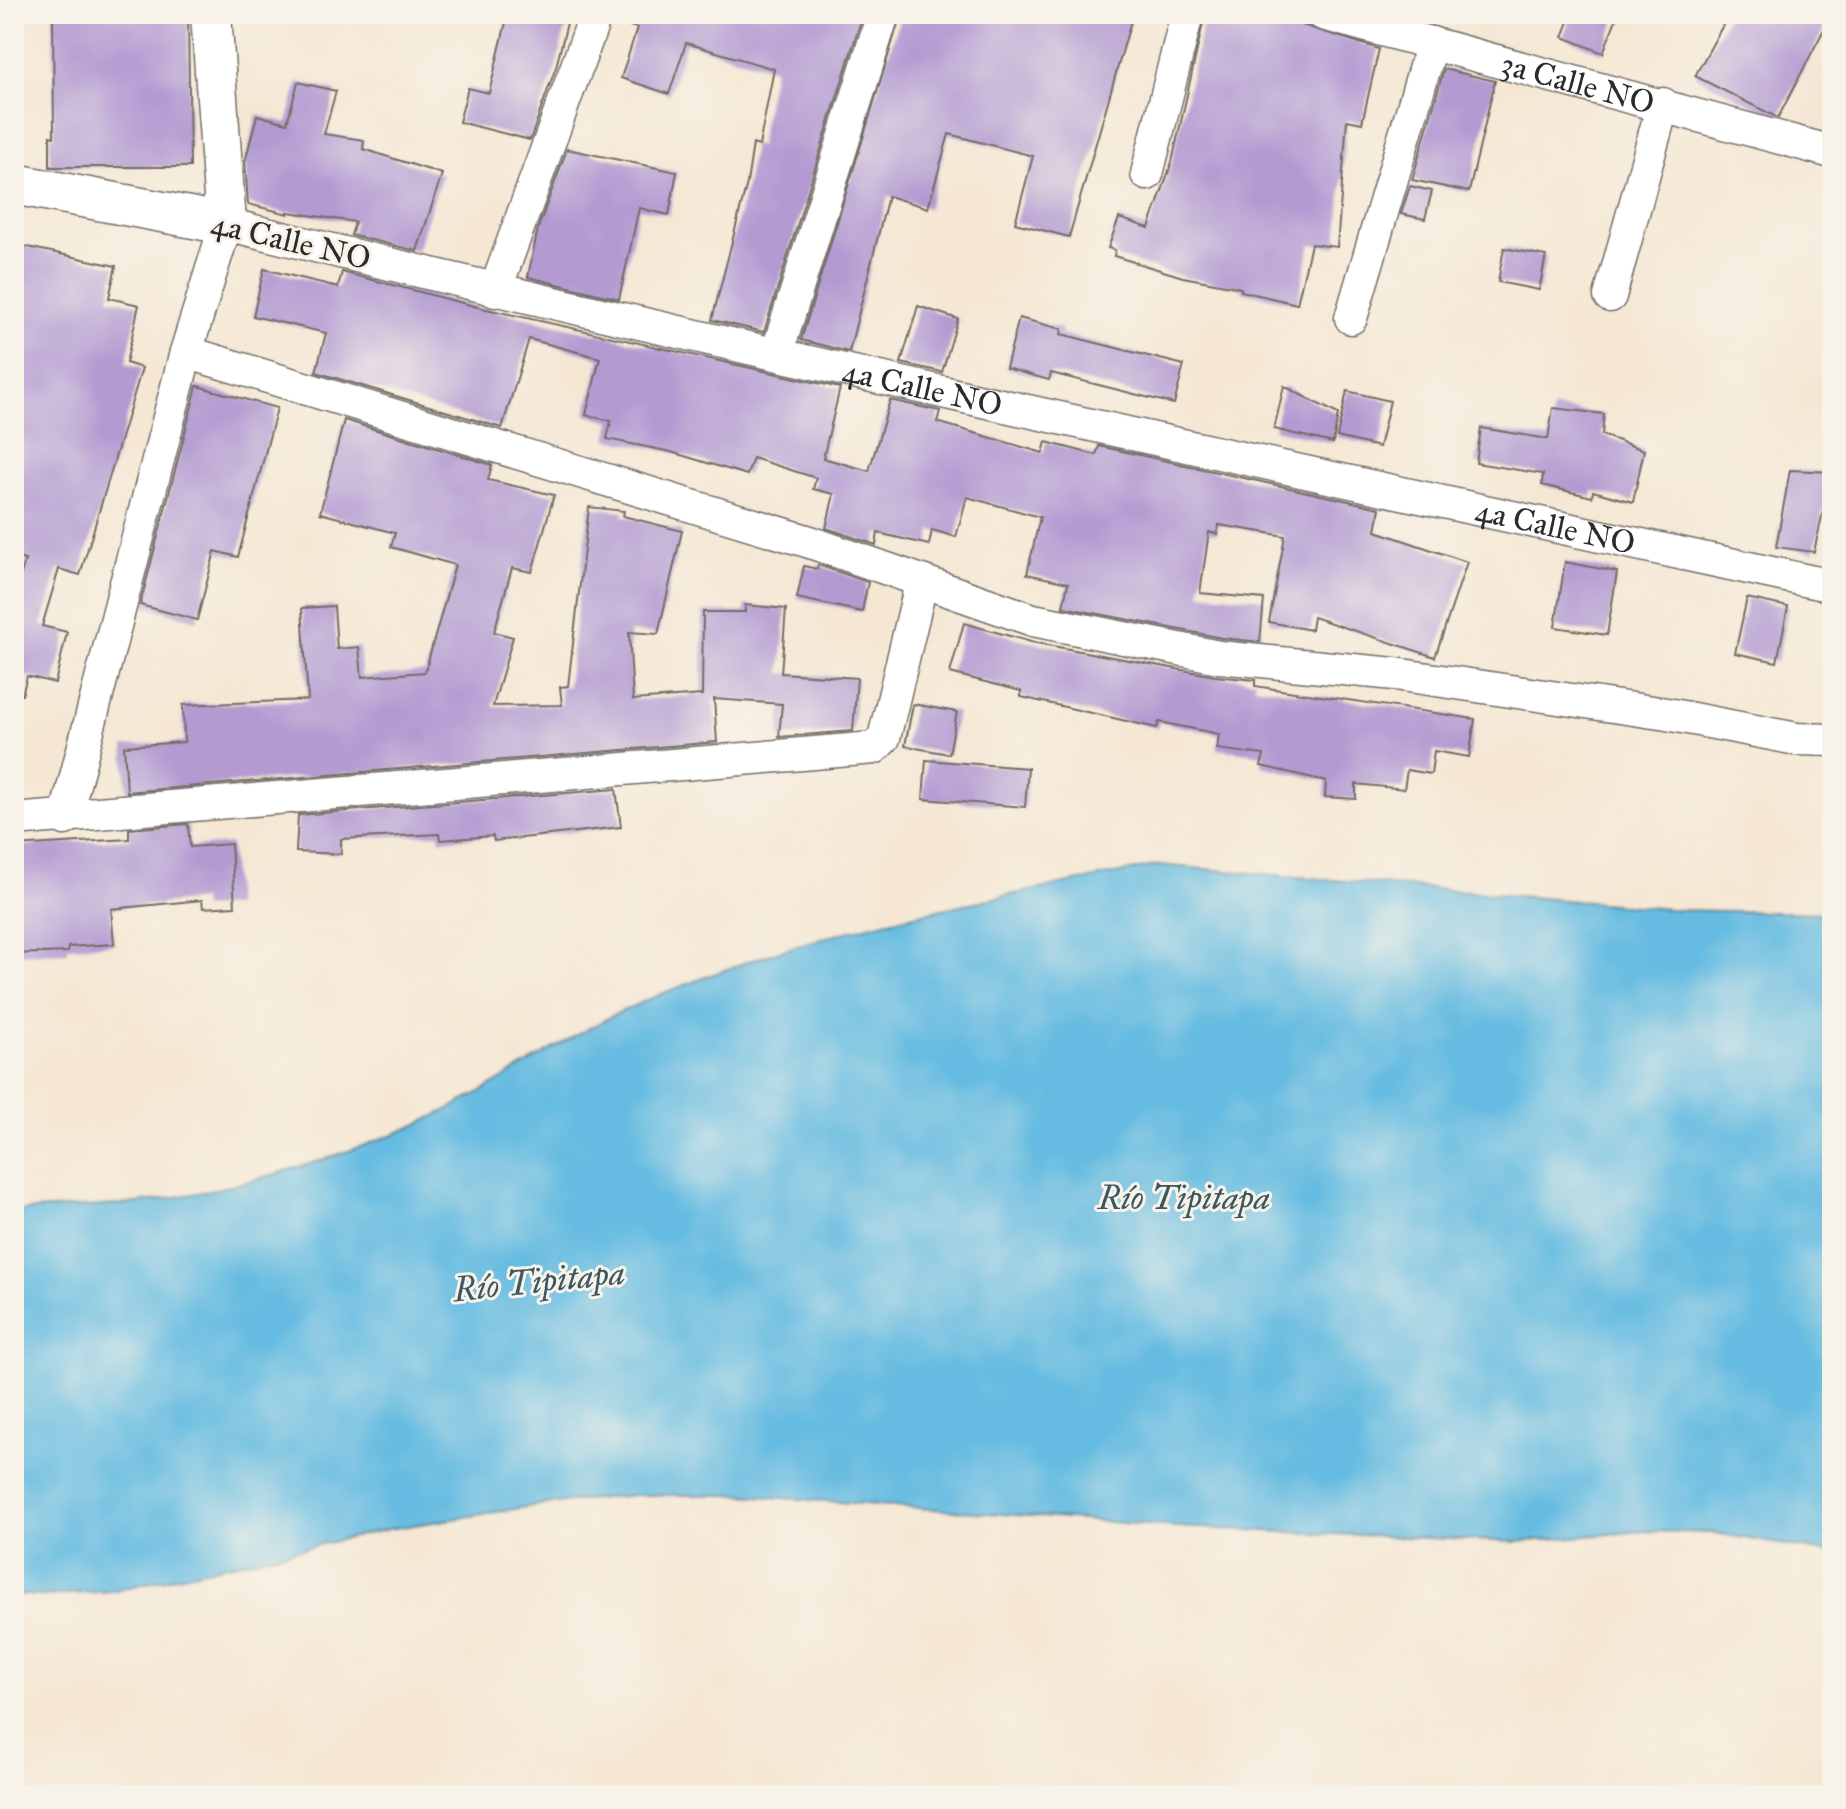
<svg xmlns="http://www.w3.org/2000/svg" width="1846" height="1809" viewBox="0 0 1846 1809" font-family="'IM FELL Great Primer',serif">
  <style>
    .water { fill: #65bbe1; stroke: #487386; stroke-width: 2 }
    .building { fill: #b39bd2 }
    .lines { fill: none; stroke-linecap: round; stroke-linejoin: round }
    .minor-casing { stroke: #726d66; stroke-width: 35 }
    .tertiary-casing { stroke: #726d66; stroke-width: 43 }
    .minor { stroke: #fff; stroke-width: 32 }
    .tertiary { stroke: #fff; stroke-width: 40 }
    .labels { text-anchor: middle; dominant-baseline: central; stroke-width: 6; stroke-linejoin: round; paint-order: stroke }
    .street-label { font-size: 32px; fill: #2b2b2b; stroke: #f7f3e8 }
    .water-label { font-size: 34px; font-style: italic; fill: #3c5662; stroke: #f7f3e8 }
  </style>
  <rect width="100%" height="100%" fill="#f7f3e8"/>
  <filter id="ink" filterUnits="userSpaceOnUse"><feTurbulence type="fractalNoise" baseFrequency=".0125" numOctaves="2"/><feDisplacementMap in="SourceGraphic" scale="16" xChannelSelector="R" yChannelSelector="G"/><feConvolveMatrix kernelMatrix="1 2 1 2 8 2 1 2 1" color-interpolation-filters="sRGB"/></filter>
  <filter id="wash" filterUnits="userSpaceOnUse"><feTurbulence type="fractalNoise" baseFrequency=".006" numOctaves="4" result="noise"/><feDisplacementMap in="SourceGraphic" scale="32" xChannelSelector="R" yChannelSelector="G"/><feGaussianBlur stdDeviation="1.8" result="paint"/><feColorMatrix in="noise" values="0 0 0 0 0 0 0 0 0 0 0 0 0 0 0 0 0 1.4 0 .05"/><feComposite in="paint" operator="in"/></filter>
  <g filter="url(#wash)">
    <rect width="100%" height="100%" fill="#f5e7d4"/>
    <path class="water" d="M 1159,865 L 1680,910 L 1832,913 L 1832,1553 L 1715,1533 L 1645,1531 L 1516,1542 L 1177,1527 L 742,1495 L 634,1495 L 546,1504 L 389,1529 L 112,1591 L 44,1596 L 14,1594 L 14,1212 C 62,1206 112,1208 159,1200 C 244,1186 329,1161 409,1128 C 482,1097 545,1049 616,1014 C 645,1000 676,988 706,977 C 851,920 1007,897 1159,865 Z"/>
    <g id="blocks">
      <g class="building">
        <path d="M 53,14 L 188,14 L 190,167 L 50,167 L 50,136 L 54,137 Z"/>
        <path d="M 508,14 L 530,14 L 567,23 L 556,67 L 530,140 L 459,122 L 468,88 L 489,93 Z"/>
        <path d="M 616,14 L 863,14 L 764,332 L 712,320 L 747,183 L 753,144 L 759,146 L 774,69 L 686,43 L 669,94 L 621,78 L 637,28 L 615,22 Z"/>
        <path d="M 901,14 L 982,14 L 1011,21 L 1012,14 L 1133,14 L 1069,237 L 1015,223 L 1033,156 L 949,134 L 928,208 L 888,196 L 849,352 L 801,340 Z"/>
        <path d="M 1205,14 L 1267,14 L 1379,49 L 1362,123 L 1347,120 L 1337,247 L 1311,244 L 1297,304 L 1241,291 L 1241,288 L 1183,277 L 1114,256 L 1115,250 L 1108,248 L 1119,218 L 1149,228 L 1172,162 Z"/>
        <path d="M 1572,14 L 1618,14 L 1603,53 L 1563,37 Z"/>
        <path d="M 1729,14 L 1832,14 L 1778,118 L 1695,76 Z"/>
        <path d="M 1444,69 L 1495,81 L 1469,192 L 1412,180 Z"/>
        <path d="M 298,82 L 336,91 L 324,134 L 364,140 L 363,149 L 442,174 L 417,251 L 351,235 L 355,222 L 288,212 L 288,214 L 248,204 L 245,162 L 257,115 L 287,123 Z"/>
        <path d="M 567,149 L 677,172 L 669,215 L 639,208 L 619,299 L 528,277 L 538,228 Z"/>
        <path d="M 1410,186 L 1432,191 L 1425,219 L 1401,214 Z"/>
        <path d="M 14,244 L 116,266 L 109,298 L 139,305 L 126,363 L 142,368 L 80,575 L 59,569 L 42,626 L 67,632 L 55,683 L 27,676 L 22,695 L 14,693 L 14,598 L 25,560 L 14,557 Z"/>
        <path d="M 1504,248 L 1546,256 L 1539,290 L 1498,282 Z"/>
        <path d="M 264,269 L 338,287 L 342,272 L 482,308 L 840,388 L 823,458 L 869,471 L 890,400 L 940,411 L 937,422 L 1043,453 L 1046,442 L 1096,455 L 1099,446 L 1380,508 L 1376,531 L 1467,562 L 1435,657 L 1313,617 L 1311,630 L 1269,622 L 1285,536 L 1219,525 L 1217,534 L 1209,532 L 1200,593 L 1264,599 L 1260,642 L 1222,638 L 1063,607 L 1068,583 L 1027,574 L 1040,517 L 967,497 L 956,537 L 932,530 L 929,545 L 878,533 L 876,545 L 826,528 L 834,494 L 813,489 L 816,478 L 753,458 L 747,475 L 671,452 L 607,439 L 611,421 L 586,415 L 600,358 L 529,339 L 502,428 L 316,372 L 326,333 L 253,316 Z"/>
        <path d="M 918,306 L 958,319 L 942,372 L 901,363 Z"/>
        <path d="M 1019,318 L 1062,329 L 1061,334 L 1184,365 L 1174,404 L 1051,373 L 1049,380 L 1006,368 Z"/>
        <path d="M 197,386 L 277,408 L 238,557 L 215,551 L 197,620 L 140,605 Z"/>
        <path d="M 1284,386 L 1338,414 L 1333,443 L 1274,429 Z"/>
        <path d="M 1347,391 L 1390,401 L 1379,447 L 1337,437 Z"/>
        <path d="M 1553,408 L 1604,414 L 1602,435 L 1644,450 L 1633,502 L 1593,491 L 1592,497 L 1542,485 L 1543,474 L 1476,463 L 1481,428 L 1548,439 Z"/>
        <path d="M 344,420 L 492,465 L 488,480 L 554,495 L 532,572 L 512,568 L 494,632 L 513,637 L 493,706 L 562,705 L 560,687 L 568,686 L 589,507 L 624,511 L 623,516 L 682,531 L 658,634 L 629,632 L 633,700 L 702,695 L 703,612 L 745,612 L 745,605 L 786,609 L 781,673 L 857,678 L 853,731 L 779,737 L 782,704 L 714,699 L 717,742 L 127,792 L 124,746 L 184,742 L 183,705 L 308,700 L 302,608 L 334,606 L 337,649 L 359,647 L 362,677 L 425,672 L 455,565 L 391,547 L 395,533 L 320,513 Z"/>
        <path d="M 1790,470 L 1832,472 L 1814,552 L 1776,547 Z"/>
        <path d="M 1565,562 L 1617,572 L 1607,635 L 1555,627 Z"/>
        <path d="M 818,565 L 868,582 L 862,612 L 797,598 L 804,566 L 817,569 Z"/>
        <path d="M 1747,598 L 1788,607 L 1777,662 L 1735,653 Z"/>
        <path d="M 964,623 L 1031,642 L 1215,676 L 1255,680 L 1255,686 L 1475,719 L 1469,757 L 1434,751 L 1431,774 L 1407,770 L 1404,789 L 1356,784 L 1356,799 L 1325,797 L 1326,781 L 1261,766 L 1264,755 L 1217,749 L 1219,734 L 1159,722 L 1157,728 L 1021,697 L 1021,691 L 950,673 Z"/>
        <path d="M 913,704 L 957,712 L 949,754 L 905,746 Z"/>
        <path d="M 926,760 L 1028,768 L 1025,807 L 923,799 Z"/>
        <path d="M 616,789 L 621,827 L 494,841 L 493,836 L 440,840 L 439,834 L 341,839 L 341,854 L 296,852 L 298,815 Z"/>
        <path d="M 188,824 L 190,847 L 231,844 L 235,906 L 203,908 L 202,900 L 111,909 L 114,944 L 68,947 L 68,952 L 14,954 L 14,846 L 129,839 L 129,829 Z"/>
      </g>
    </g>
  </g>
  <g filter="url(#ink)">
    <use href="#blocks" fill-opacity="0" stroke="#726d66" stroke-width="2"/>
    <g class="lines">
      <g class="minor-casing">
        <g id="minor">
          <path id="s1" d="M 1323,14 L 1832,152"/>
          <path d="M 1147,174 L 1187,14"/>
          <path d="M 495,291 L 596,14"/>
          <path d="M 1610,296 L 1663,104"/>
          <path d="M 1351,318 L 1432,43"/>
          <path d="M 186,352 L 810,542 L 1033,620 L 1219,657 L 1395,674 L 1667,714 L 1797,739 L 1832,740"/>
          <path d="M 777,353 L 883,14"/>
          <path id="s2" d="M 65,819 L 186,352 L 226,224 C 759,356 1295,470 1832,586"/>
          <path d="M 14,820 L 874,748 L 884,738 L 921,584"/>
        </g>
      </g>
      <g class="tertiary-casing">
        <path id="tertiary" d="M 14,184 L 226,224 L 211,14"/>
      </g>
      <use href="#minor" class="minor"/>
      <use href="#tertiary" class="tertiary"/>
    </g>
  </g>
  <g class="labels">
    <g class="street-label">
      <text stroke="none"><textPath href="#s1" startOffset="264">3a Calle NO</textPath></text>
      <text transform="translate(291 241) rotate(13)">4a Calle NO</text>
      <text stroke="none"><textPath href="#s2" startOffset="1332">4a Calle NO</textPath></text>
      <text stroke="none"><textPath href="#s2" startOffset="1980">4a Calle NO</textPath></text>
    </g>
    <g class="water-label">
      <text x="1184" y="1197">Río Tipitapa</text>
      <text transform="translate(539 1281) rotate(-6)">Río Tipitapa</text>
    </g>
  </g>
  <rect width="1846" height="1809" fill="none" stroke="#f7f3e8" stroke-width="48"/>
</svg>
